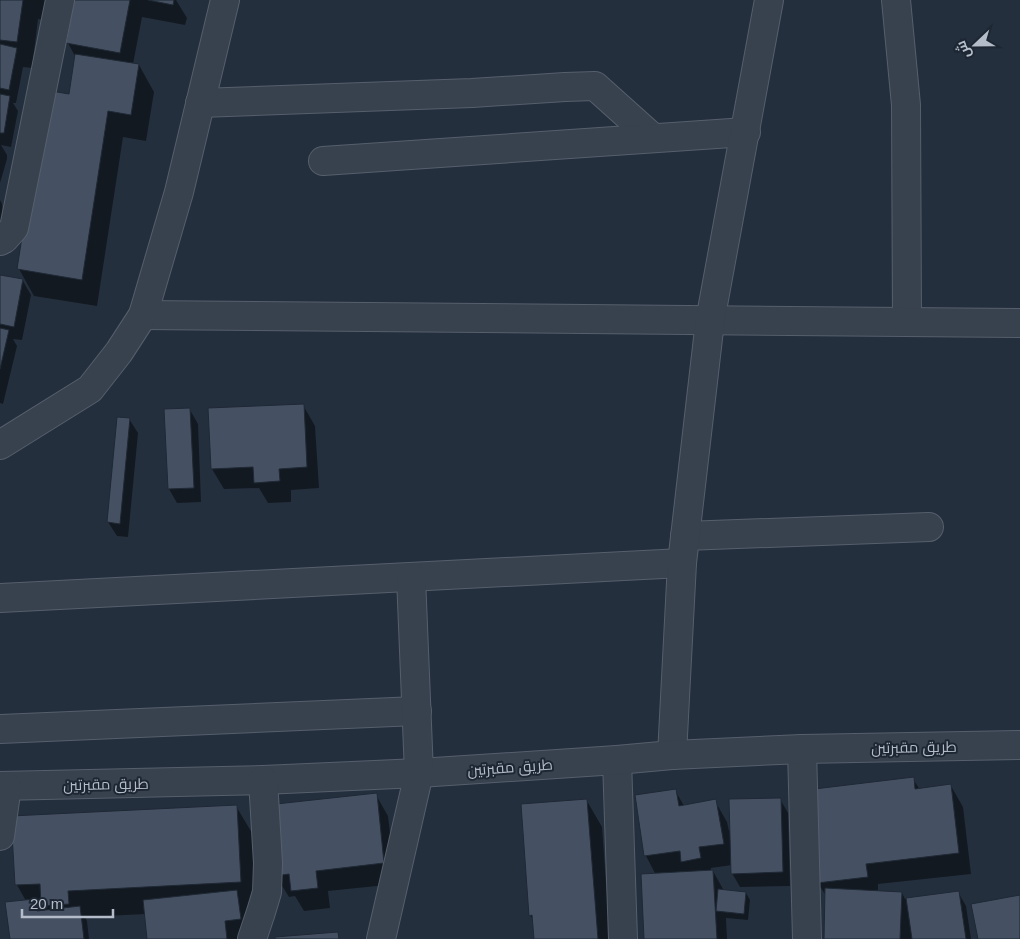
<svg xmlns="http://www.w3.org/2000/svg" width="1020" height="939" viewBox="0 0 1020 939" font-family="Arial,Cairo,sans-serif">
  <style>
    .shadow { fill: #0007 }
    .building { fill: #455162; stroke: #1f2835 }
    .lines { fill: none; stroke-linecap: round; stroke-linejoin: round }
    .minor-casing { stroke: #565f6c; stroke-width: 30 }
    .minor { stroke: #38414e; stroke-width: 28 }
    .labels { text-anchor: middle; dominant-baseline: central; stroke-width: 4; stroke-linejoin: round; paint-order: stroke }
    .street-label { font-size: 15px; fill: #b4bcc9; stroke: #1d2633 }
  </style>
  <rect width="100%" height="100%" fill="#242f3e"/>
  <g class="shadow">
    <path d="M 0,0 L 58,0 L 55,22 L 38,19 L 32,68 L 23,67 L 16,103 L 13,103 L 18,111 L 11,147 L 1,145 L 7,155 L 7,159 L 0,183 Z"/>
    <path d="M 75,0 L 176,0 L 187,18 L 185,25 L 142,17 L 133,64 L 139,65 L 154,92 L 146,141 L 123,137 L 97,306 L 34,296 L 19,269 L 70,95 L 76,58 L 68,43 Z"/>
    <path d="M 0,200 L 2,204 L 3,215 L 0,225 Z"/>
    <path d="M 0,276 L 23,281 L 31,295 L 22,340 L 13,339 L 17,346 L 3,404 L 0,403 Z"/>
    <path d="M 303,405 L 315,426 L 319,488 L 291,490 L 291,502 L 268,503 L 259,488 L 224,489 L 212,469 Z"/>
    <path d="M 190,410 L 198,424 L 201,502 L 177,503 L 169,489 Z"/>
    <path d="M 129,419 L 138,433 L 128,537 L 117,536 L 108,522 Z"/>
    <path d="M 913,779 L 920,790 L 951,786 L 963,807 L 971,874 L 878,884 L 878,892 L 902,893 L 905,899 L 958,892 L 966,906 L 971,939 L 825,939 L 826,896 L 818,883 Z"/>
    <path d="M 675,790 L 684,806 L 715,801 L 727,822 L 729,831 L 780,799 L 788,813 L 790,886 L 740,887 L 732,873 L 732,865 L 711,868 L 711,871 L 713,871 L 724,891 L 746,893 L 750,900 L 748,920 L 726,918 L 727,939 L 645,939 L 656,875 L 646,856 L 636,796 Z"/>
    <path d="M 376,795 L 388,816 L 396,884 L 328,891 L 330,908 L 304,911 L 295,896 L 289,897 L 276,876 Z"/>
    <path d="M 587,801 L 602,827 L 610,939 L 535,939 L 534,921 L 530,915 Z"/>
    <path d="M 236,806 L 252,833 L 256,908 L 247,909 L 248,912 L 252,939 L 149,939 L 146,914 L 85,917 L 87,921 L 89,939 L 11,939 L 26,901 L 17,885 L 13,817 Z"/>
  </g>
  <g class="building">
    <path d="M 0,0 L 23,0 L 17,42 L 0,40 Z"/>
    <path d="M 74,0 L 130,0 L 120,53 L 66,43 Z"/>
    <path d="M 148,0 L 174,0 L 173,5 Z"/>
    <path d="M 0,44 L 17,48 L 9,90 L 0,88 Z"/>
    <path d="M 75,54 L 139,64 L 131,115 L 108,111 L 82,280 L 17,269 L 45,90 L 69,94 Z"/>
    <path d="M 0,94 L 10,96 L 4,133 L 0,133 Z"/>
    <path d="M 0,275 L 23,279 L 14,327 L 0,324 Z"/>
    <path d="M 0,328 L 9,330 L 0,369 Z"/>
    <path d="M 304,404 L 307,467 L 279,469 L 280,481 L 254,483 L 253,467 L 211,469 L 208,408 Z"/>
    <path d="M 190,408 L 194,488 L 168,489 L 164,409 Z"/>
    <path d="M 117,417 L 130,418 L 120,524 L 107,522 Z"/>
    <path d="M 914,777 L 915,789 L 951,784 L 959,853 L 866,864 L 868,877 L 817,883 L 806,790 Z"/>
    <path d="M 676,789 L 679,806 L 716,799 L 724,844 L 699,847 L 701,858 L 681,862 L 680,851 L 644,856 L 635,795 Z"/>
    <path d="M 377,793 L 384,863 L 316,871 L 318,888 L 291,891 L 289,874 L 275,876 L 267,805 Z"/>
    <path d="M 781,798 L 783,872 L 731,874 L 729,799 Z"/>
    <path d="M 587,799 L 598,939 L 534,939 L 532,915 L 529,916 L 521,804 Z"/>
    <path d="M 237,805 L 241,882 L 68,891 L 69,904 L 41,906 L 40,884 L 15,885 L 11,816 Z"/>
    <path d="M 713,870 L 717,939 L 644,939 L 641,874 Z"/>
    <path d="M 825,888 L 902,892 L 900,939 L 824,939 Z"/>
    <path d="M 718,889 L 746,892 L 744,914 L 716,911 Z"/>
    <path d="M 237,890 L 241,919 L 225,921 L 227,939 L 147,939 L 143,900 Z"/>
    <path d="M 959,891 L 966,939 L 912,939 L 906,898 Z"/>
    <path d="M 1020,895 L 1020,939 L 978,939 L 971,904 Z"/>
    <path d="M 35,899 L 37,911 L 80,906 L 84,939 L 10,939 L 5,902 Z"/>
    <path d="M 338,932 L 339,939 L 275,939 L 275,937 Z"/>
  </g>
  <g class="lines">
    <g class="minor-casing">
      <g id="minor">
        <path d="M 896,0 L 906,105 L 907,322"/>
        <path d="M 200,103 L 472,93 L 565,87 L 595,86 L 653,138"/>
        <path d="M 323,161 L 746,132"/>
        <path d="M 0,241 L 4,239 L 14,228 L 60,0"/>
        <path d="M 143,315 L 1020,323"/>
        <path d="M 0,445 L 90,389 L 119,352 L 143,315 L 179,192 L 225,0"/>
        <path d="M 685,536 L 929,527"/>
        <path d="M 0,598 L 682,563"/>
        <path d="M 0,729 L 417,711"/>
        <path d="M 802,749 L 807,939"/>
        <path d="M 672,755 L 682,563 L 710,321 L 769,0"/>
        <path d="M 617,760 L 623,939"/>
        <path d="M 0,786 L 263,780 L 419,773 L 617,760 L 672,755 L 802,749 L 1020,745"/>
        <path d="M 0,836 L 7,786"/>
        <path d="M 252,939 L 261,912 L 267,892 L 268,863 L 263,780"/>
        <path d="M 381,939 L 419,773 L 411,577"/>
      </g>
    </g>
    <use href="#minor" class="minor"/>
  </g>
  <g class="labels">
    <g class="street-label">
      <text transform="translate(914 747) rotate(-1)">طريق مقبرتين</text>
      <text transform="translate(510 767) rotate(-4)">طريق مقبرتين</text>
      <text transform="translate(106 784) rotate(-1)">طريق مقبرتين</text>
    </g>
  </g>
  <g transform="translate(975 45) rotate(248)" stroke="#1d2633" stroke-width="4" paint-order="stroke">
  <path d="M0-4L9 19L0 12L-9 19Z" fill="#b4bcc9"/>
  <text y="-8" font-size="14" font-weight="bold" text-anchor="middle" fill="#b4bcc9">ش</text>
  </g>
  <path d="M22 909v8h91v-8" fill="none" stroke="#b4bcc9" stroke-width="2.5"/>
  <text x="30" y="909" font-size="15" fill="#b4bcc9" stroke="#1d2633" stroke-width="4" paint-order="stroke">20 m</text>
</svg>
